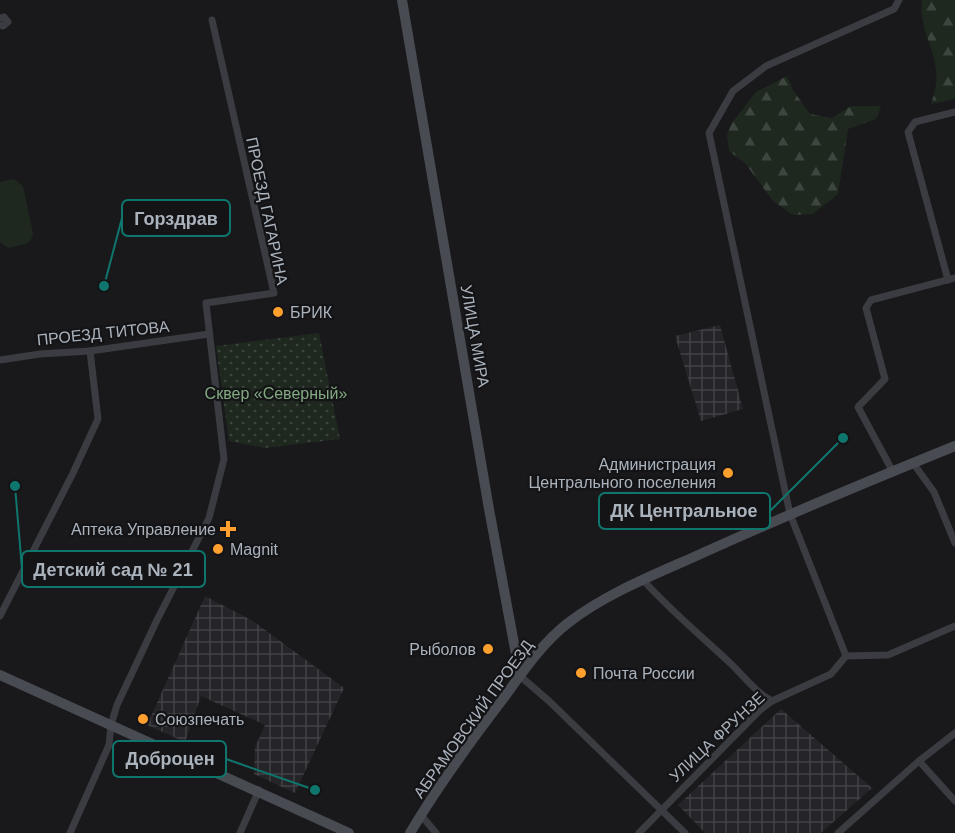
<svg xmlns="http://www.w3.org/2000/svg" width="955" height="833" viewBox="0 0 955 833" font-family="Arial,sans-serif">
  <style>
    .industrial { fill: url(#industrial-grid) }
    .green { fill: url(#green-dots) }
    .forest { fill: url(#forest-firs) }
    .pitch { fill: #1e281f }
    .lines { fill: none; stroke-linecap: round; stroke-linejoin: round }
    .street { stroke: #3a3c41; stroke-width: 7 }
    .secondary { stroke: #484b51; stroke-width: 10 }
    .poi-dot { fill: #ff9f2e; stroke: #141417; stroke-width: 2 }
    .labels { text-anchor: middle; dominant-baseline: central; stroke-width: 4.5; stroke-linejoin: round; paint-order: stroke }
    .street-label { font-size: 16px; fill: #aab2bc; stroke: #141417 }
    .poi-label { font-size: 16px; fill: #aab2bc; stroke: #141417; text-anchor: start }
    .park-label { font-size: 16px; fill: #83a980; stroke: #141417 }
    .leader { fill: none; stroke: #0f766e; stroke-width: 2 }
    .callout-dot { fill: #0f766e; stroke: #141417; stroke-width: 2 }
    .callout { fill: #141417; stroke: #0f766e; stroke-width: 2 }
    .callout-label { font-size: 18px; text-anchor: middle; font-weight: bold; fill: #aab2bc }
  </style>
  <defs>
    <pattern id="industrial-grid" width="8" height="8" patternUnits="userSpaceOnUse" patternTransform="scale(1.5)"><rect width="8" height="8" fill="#252529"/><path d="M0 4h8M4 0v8" fill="none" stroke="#424246"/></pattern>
    <pattern id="green-dots" width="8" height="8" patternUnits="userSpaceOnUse" patternTransform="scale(1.5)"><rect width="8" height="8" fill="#1e281f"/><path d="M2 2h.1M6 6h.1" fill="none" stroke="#3c453e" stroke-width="1.8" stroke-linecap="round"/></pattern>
    <pattern id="forest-firs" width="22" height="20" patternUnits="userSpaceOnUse" patternTransform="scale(1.5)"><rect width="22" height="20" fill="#1e281f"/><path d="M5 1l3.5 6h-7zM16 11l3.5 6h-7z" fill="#3c453e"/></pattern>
  </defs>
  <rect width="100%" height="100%" fill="#19191c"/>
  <g class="industrial">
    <path d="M 720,325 L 743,409 L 701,421 L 675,336 Z"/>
    <path d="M 205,596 L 253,621 L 344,688 L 295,793 L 254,774 L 255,747 L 265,725 L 201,696 L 185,742 L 147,725 Z"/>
    <path d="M 781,709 L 872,788 L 821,833 L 705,833 L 678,805 Z"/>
  </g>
  <path class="green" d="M 319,333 L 340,439 L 265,448 L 229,441 L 216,346 Z"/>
  <g class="forest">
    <path d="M 922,0 L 955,0 L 955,99 L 931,104 C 949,59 917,37 922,0 Z"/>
    <path d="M 787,76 L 793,90 L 810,114 L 832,118 L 851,106 L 881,106 L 876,119 L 848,129 L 838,194 L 813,214 L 793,215 L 773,201 L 745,163 L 729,151 L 727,135 L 731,124 L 756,92 Z"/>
  </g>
  <path class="pitch" d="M 14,179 L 23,186 L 33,233 C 32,246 20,245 8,248 L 0,242 L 0,182 Z"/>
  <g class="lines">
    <g class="street">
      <path d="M 0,18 L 4,17 L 8,22 L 3,26 L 0,25"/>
      <path d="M 948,280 L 908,132 L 915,122 L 955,112"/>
      <path d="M 0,360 L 40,354 L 90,351 L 209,334"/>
      <path d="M 913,463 L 934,492 L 955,543"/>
      <path d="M 893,472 L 858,407 L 885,379 L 866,308 L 871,300 L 955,278"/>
      <path d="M 644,581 C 670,610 699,634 728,661 C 743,675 754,691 772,701"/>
      <path d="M 0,616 L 73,473 L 98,419 L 90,351"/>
      <path d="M 846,656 L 790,514 L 709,133 L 733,91 L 766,66 L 894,9 L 899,0"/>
      <path d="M 520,676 L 549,701 L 685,833"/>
      <path d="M 919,761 L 955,801"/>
      <path d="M 421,815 L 436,833"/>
      <path d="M 70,833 L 109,745 L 111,725 L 117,705 L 157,620 L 209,518 L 224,459 L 206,303 L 274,293 L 212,20"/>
      <path d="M 240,833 L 259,790"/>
      <path d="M 639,833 L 759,711 L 772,701 L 831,674 L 846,656 L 888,655 L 955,626"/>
      <path d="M 838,833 L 919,761 L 955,733"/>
    </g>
    <g class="secondary">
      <path d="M 402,0 L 489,509 L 520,676"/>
      <path d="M 0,675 L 349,833"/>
      <path d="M 410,833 C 438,786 470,742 503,699 C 522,673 542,643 568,623 C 608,592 659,573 705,552 C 787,515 871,480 955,446"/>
    </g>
  </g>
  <g class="poi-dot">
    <circle cx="278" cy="312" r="6"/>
    <circle cx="728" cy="473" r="6"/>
    <path d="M225 520h6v6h6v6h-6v6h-6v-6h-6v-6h6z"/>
    <circle cx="218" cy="549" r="6"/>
    <circle cx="488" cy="649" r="6"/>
    <circle cx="581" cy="673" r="6"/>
    <circle cx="143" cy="719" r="6"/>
  </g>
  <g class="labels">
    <g class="street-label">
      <text transform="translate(267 211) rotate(78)">ПРОЕЗД ГАГАРИНА</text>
      <text transform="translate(103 333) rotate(-6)">ПРОЕЗД ТИТОВА</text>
      <text transform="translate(475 336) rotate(80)">УЛИЦА МИРА</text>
      <text transform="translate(473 719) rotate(-54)">АБРАМОВСКИЙ ПРОЕЗД</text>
      <text transform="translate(717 737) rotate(-43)">УЛИЦА ФРУНЗЕ</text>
    </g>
    <g class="poi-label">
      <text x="290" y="312">БРИК</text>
      <text x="716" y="464" text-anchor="end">Администрация<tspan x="716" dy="18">Центрального поселения</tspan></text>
      <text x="216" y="529" text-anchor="end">Аптека Управление</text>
      <text x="230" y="549">Magnit</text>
      <text x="476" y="649" text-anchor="end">Рыболов</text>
      <text x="593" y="673">Почта России</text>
      <text x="155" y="719">Союзпечать</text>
    </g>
    <g class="park-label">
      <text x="276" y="393">Сквер «Северный»</text>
    </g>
  </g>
  <path class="leader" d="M104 286L122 218M843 438L770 511M15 486L22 569M315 790L226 759"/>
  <g class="callout-dot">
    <circle cx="104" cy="286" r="6"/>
    <circle cx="843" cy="438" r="6"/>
    <circle cx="15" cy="486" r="6"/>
    <circle cx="315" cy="790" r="6"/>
  </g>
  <g class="callout">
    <rect x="122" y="200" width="108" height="36" rx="6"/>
    <rect x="599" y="493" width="171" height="36" rx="6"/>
    <rect x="22" y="551" width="183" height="36" rx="6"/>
    <rect x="113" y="741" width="113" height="36" rx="6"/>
  </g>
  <g class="callout-label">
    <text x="176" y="225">Горздрав</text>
    <text x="684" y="517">ДК Центральное</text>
    <text x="113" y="576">Детский сад № 21</text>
    <text x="170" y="765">Доброцен</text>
  </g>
</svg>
